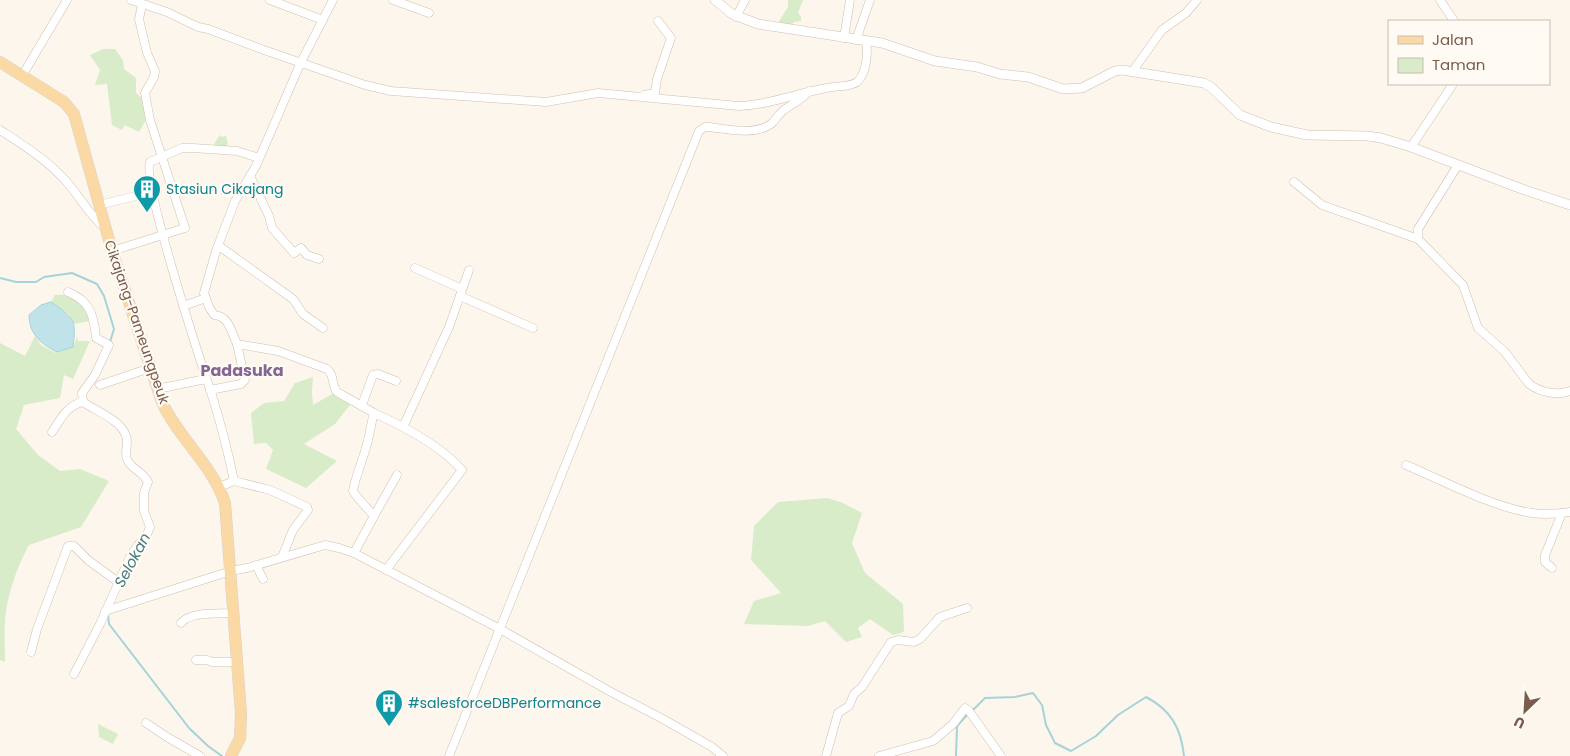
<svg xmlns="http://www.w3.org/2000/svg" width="1570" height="756" viewBox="0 0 1570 756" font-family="Poppins,sans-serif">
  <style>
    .green { fill: #d8ecc9 }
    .water { fill: #bfe3e8; stroke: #a5d3da }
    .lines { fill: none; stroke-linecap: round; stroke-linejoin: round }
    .stream { stroke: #a5d3da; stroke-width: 2 }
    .minor-casing { stroke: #d1beb0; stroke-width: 9 }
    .tertiary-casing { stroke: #d1beb0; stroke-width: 10 }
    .primary-casing { stroke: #dad1cd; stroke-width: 12 }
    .minor { stroke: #fff; stroke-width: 8 }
    .tertiary { stroke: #fff; stroke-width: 9 }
    .primary { stroke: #fbd9a5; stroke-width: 11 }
    .labels { text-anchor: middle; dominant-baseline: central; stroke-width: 4.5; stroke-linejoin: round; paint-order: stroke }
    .culture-label { font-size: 14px; fill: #0d838f; stroke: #fffaf3; text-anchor: start }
    .street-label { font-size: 14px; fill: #7a5c4d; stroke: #fffaf3 }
    .water-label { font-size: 15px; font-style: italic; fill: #437c86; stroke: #fffaf3 }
    .quarter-label { font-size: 16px; font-weight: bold; fill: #846695; stroke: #fffaf3 }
  </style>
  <rect width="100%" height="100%" fill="#fdf6ec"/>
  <g class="green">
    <path d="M 788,0 L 803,0 L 798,13 L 801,16 L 801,21 L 794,22 L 790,27 L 776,26 L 788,7 Z"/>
    <path d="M 103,49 L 115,49 L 123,60 L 124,69 L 136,78 L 136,93 L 147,103 L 147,118 L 139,132 L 125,125 L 122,130 L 112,125 L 107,84 L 95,85 L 100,70 L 90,55 Z"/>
    <path d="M 220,135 L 222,137 L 226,136 L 228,144 L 224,149 L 222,146 L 218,148 L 212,147 Z"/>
    <path d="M 73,294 L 83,305 L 90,321 L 74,324 L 69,314 L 51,302 L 55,295 Z"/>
    <path d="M 35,336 L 41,345 L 56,353 L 73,347 L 77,337 L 78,341 L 90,341 L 73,379 L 64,375 L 60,398 L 24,405 L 16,429 L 38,455 L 60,471 L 80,469 L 109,481 L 81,527 L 29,545 C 17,567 6,597 5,623 C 4,636 5,649 5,662 L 0,660 L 0,343 L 25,356 Z"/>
    <path d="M 313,377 L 312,392 L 313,405 L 332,394 L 350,405 L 335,424 L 304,444 L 337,461 L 306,488 L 266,469 L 273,450 L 266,443 L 254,444 L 251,413 L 264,403 L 284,401 L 295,383 Z"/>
    <path d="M 827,498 L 843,503 L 862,513 L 852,543 L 865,573 L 903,604 L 904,632 L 893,635 L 870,619 L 858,628 L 862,637 L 846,642 L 825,621 L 808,626 L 744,624 L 754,601 L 781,593 L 751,560 L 754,526 L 778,502 Z"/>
    <path d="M 98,724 L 118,734 L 113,744 L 99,737 Z"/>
  </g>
  <path class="water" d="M 51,302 C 73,317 77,319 73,347 L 57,352 C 41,344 29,334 29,315 L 41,305 Z"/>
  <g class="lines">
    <g class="stream">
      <path d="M 0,278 L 16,282 L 36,282 L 44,277 L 72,273 L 97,284 L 104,296 L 114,329 L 110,342"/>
      <path d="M 108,614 L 109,624 L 189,728 L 208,746 L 222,756"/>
      <path d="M 972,711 L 985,698 L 1015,697 L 1033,693 L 1042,705 L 1046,725 L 1055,743 L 1071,751 L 1096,736 L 1118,715 L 1146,697 C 1171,710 1181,728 1184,756"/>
      <path d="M 956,756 L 957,726 L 968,714"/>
    </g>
    <g class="minor-casing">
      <g id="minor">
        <path d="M 131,0 L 167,12 L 198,27 L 208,29 L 264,50 L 365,85 L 391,91 L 546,102 L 598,93 L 739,106 C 769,105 797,93 827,88 C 835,86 851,87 857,82 C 867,73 868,53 866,41"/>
        <path d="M 270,0 L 323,20"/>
        <path d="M 333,0 L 301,62 L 256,166 L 235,201 L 216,251 L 204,293 L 209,307 L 214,315 C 229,316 231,331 237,344 L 278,351 L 327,369 C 335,375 331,385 337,392 L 374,413"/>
        <path d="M 393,0 L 429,13"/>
        <path d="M 1440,0 L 1454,21"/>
        <path d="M 736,17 L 745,0"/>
        <path d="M 844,38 L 850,0"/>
        <path d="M 856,40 L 870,0"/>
        <path d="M 1132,72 L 1162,30 L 1186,13 L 1197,0"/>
        <path d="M 22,76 L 67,0"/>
        <path d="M 644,95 L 655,93 L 657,79 L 671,38 L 658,21"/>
        <path d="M 0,130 C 23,145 46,159 65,180 C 80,196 87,213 105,228"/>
        <path d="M 1411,147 L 1453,84"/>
        <path d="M 1458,165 L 1418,229 L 1418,239 L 1463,285 L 1478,328 L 1505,352 L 1529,384 C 1540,392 1557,396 1570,391"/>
        <path d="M 250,176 L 269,216 L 272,228 L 294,253 L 301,248 L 307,255 L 319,259"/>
        <path d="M 1294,182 L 1322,205 L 1418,239"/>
        <path d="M 99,205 L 152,192"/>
        <path d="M 219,246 L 293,299 L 303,314 L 323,328"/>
        <path d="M 112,251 L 185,228 L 150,120 L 145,93 L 154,77 L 155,71 L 147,53 L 139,19 L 142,5"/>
        <path d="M 415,268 L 462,289"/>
        <path d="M 68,292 C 90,301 94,315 96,338 L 109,345 L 95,375 L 82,393 L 83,402 C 96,411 121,420 126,436 C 129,443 124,453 127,459 C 131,470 142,470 148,482 L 144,493 L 144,511 L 150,527 L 146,537 L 138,545 L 130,557 L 100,624 L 74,674"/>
        <path d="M 460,296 L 533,328"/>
        <path d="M 183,306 L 206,298"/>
        <path d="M 100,385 L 150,368"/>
        <path d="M 157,389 L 206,379"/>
        <path d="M 210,390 L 241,384 L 245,380 L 237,344"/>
        <path d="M 362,405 L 373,375 L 378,374 L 396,381"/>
        <path d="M 403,427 L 449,327 L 469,270"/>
        <path d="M 52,432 C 60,420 67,405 83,402"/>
        <path d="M 1406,465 C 1444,481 1492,507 1532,513 C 1545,515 1557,514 1570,512"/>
        <path d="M 234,481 C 228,451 220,421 211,392 C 201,363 141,179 150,162 L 182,148 L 193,148 L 237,151 L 259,158"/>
        <path d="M 219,487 L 234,481 L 270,490 L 307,507 L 308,510 L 293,530 L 282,557"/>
        <path d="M 374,516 L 397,475"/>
        <path d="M 354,553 L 374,516 L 358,498 L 353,491 C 356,474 363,460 367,444 C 370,434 371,423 374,413 C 403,426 441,446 462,470 L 386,570"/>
        <path d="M 256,565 L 263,579"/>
        <path d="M 1552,568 L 1545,562 L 1545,555 L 1562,513"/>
        <path d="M 105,611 L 231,571 L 247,568 L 325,545 L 339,548 L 354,553 L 500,629 L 611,692 L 663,719 L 712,747 L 723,756"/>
        <path d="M 181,623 C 191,611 219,614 234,613"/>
        <path d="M 31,652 L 37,629 L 68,546 L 74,546 L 88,560 L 118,582"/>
        <path d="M 196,660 L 207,660 L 212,662 L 237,662"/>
        <path d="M 146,723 L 167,737 L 200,756"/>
        <path d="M 449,756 L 699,131 L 705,127 L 709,127 C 727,129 754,136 771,124 C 776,120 778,114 784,110 C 793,103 802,100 809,91"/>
        <path d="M 826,756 L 838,713 L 849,706 L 854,694 L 862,687 L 891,642 L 898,640 L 914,642 L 920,639 L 940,617 L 967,608"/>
        <path d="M 879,756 L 933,741 L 953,724 L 965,708 L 969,711 L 1001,756"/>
      </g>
    </g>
    <g class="tertiary-casing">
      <path id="tertiary" d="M 715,0 L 732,14 L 758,24 L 882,43 L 935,61 L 977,67 L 1000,74 L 1028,77 L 1063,89 L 1082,88 L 1115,71 L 1122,70 L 1204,83 L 1211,87 L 1240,115 L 1271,127 L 1307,135 L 1368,136 L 1381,138 L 1411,147 L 1522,189 L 1570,205"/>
    </g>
    <g class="primary-casing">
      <path id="primary" d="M 0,62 L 64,102 L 74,114 L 112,251 L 162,402 C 178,438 212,464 225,503 L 241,714 L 240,738 L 231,756"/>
    </g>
    <use href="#minor" class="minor"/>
    <use href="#tertiary" class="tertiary"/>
    <use href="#primary" class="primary"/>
  </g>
  <defs>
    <g id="building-pin" transform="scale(1.4375)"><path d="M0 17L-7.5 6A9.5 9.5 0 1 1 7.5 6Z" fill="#0f9aa8" stroke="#fffaf3"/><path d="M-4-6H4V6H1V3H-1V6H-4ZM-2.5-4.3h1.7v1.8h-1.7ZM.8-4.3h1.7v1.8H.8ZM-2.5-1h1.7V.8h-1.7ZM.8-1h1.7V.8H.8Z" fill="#fff"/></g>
  </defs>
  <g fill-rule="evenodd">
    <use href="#building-pin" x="147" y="189"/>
    <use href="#building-pin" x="389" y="703"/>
  </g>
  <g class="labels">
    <g class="culture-label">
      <text x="166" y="189">Stasiun Cikajang</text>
      <text x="408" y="703">#salesforceDBPerformance</text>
    </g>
    <g class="street-label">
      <text transform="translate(137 322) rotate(71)">Cikajang-Pameungpeuk</text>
    </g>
    <g class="water-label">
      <text transform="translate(132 560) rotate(-62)">Selokan</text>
    </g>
    <g class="quarter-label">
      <text x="242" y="370">Padasuka</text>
    </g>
  </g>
  <rect x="1388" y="20" width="162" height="65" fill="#fffaf3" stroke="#cabbb1"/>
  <rect x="1398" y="36" width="25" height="8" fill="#fbd9a5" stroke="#cabbb1"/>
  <text x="1432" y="45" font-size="15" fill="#7a5c4d">Jalan</text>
  <rect x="1398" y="58" width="25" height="15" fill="#d8ecc9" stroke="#cabbb1"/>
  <text x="1432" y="70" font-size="15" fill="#7a5c4d">Taman</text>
  <g transform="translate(1525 711) rotate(205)" stroke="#fffaf3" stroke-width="4" paint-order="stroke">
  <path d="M0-4L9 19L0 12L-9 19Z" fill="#7a5c4d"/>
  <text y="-8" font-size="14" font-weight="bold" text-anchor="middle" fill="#7a5c4d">U</text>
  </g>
</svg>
